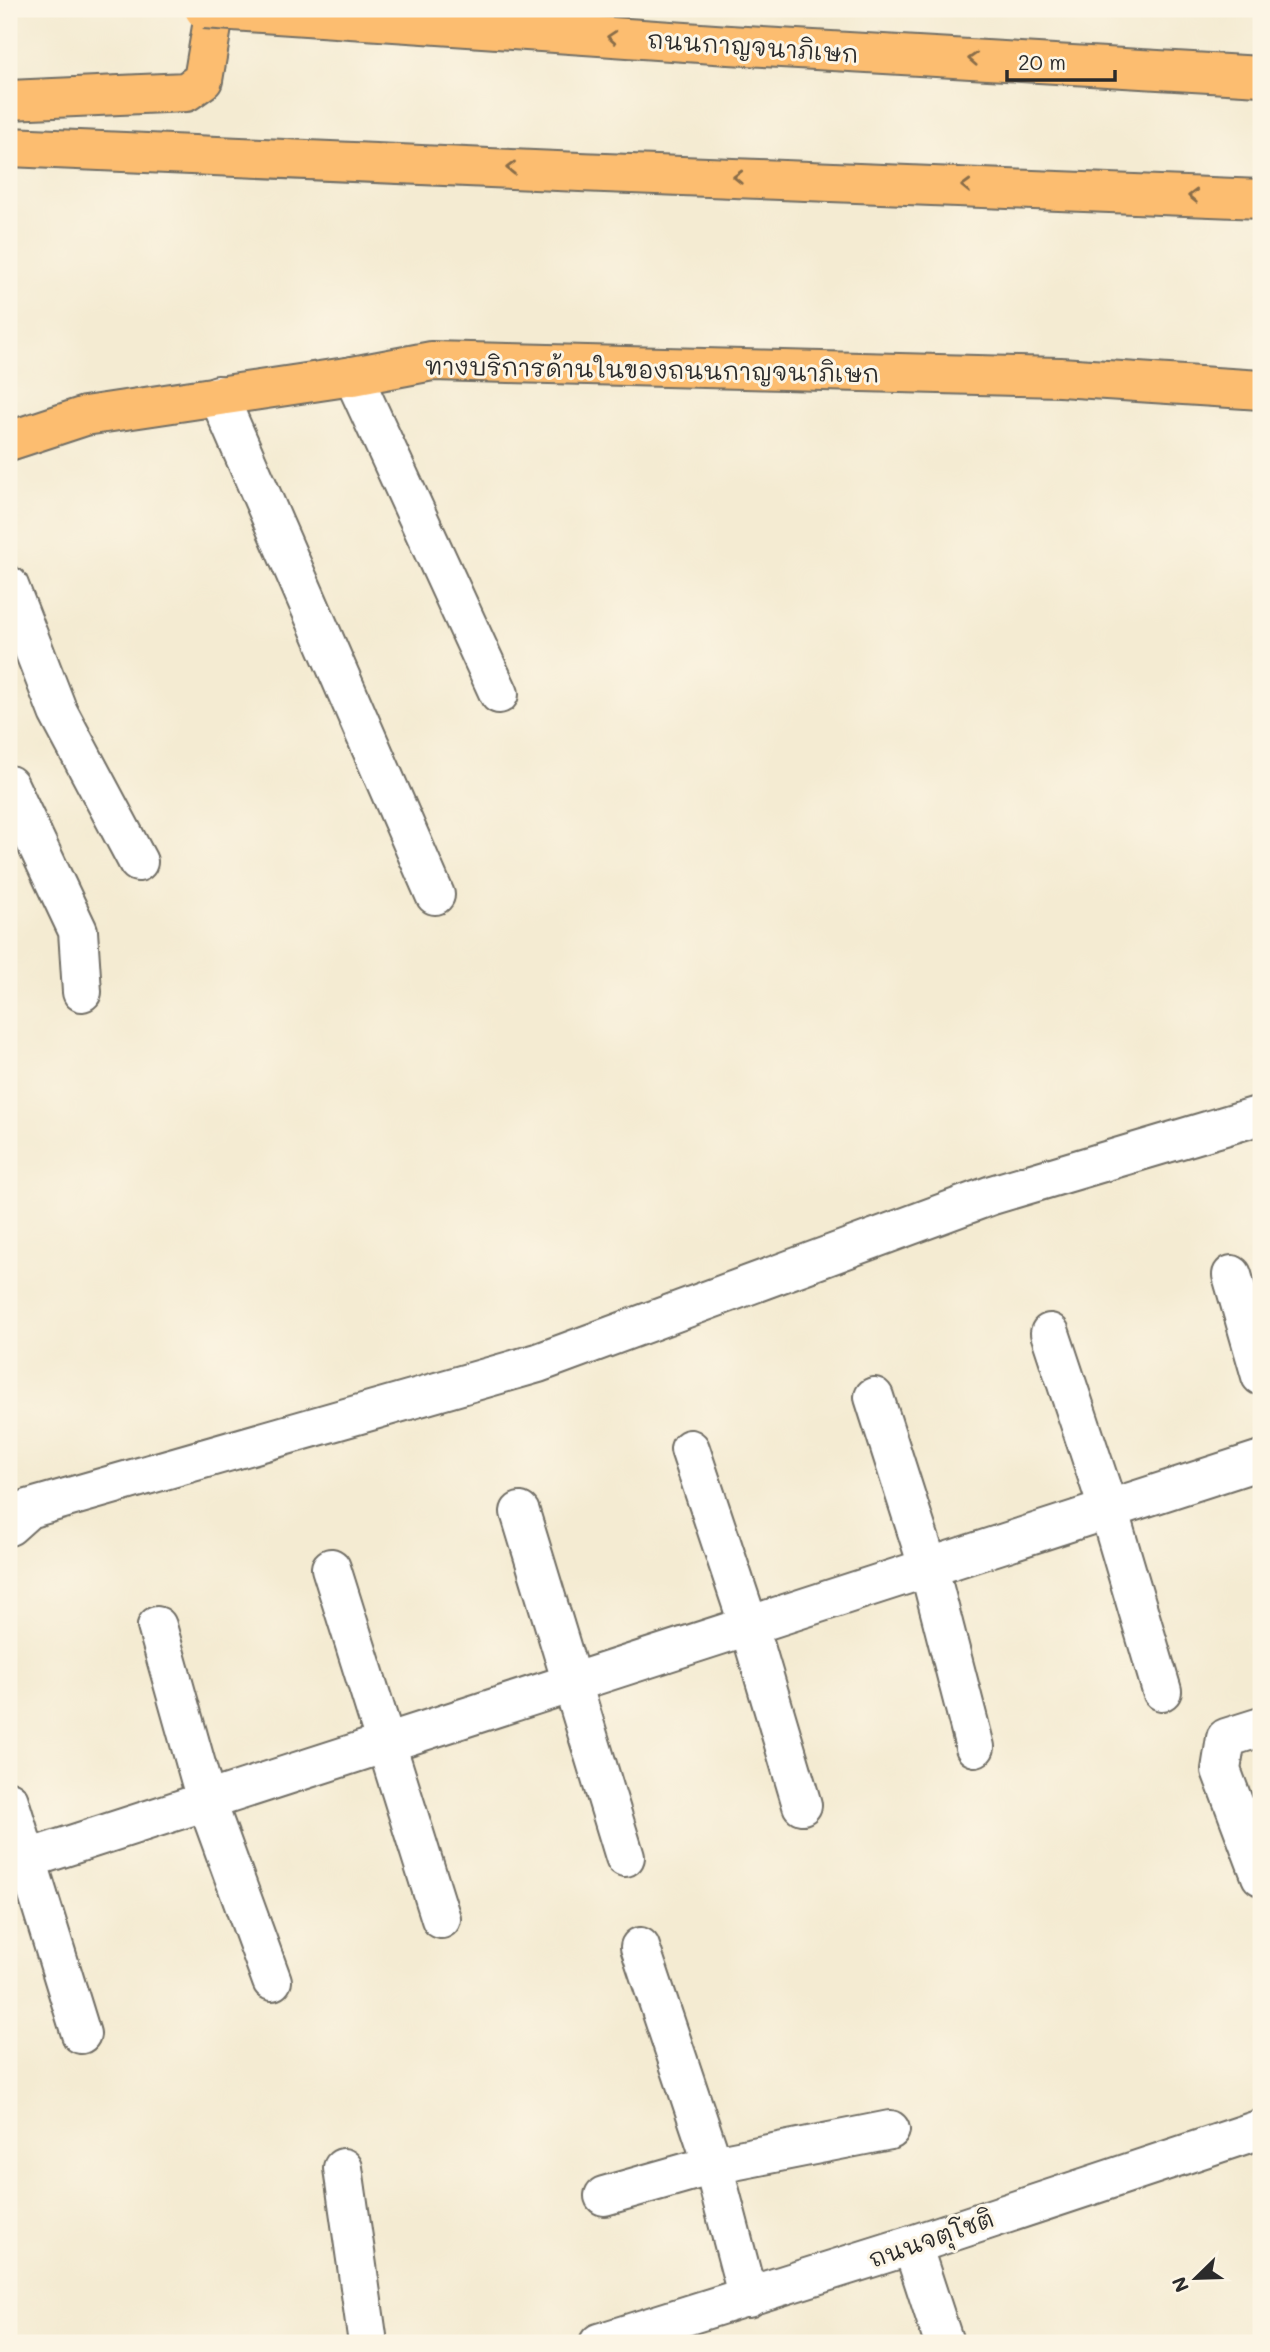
<svg xmlns="http://www.w3.org/2000/svg" width="1270" height="2352" viewBox="0 0 1270 2352" font-family="Mali,'Playpen Sans Thai',sans-serif">
  <style>
    .lines { fill: none; stroke-linecap: round; stroke-linejoin: round }
    .minor-casing { stroke: #716e65; stroke-width: 42 }
    .major-casing { stroke: #716e65; stroke-width: 42 }
    .highway-casing { stroke: #716e65; stroke-width: 42 }
    .minor { stroke: #fff; stroke-width: 38 }
    .major { stroke: #fcbd6f; stroke-width: 38 }
    .highway { stroke: #fcbd6f; stroke-width: 38 }
    .highway-bridge-casing { stroke: #716e65; stroke-width: 42; stroke-linecap: butt }
    .highway-bridge { stroke: #fcbd6f; stroke-width: 38 }
    .oneway { stroke: #896d4a }
    .labels { text-anchor: middle; dominant-baseline: central; stroke-width: 6; stroke-linejoin: round; paint-order: stroke }
    .street-label { font-size: 24px; fill: #2b2b2b; stroke: #fcf5e5 }
  </style>
  <rect width="100%" height="100%" fill="#fcf5e5"/>
  <filter id="ink" filterUnits="userSpaceOnUse"><feTurbulence type="fractalNoise" baseFrequency=".0143" numOctaves="2"/><feDisplacementMap in="SourceGraphic" scale="14" xChannelSelector="R" yChannelSelector="G"/><feConvolveMatrix kernelMatrix="1 2 1 2 8 2 1 2 1" color-interpolation-filters="sRGB"/></filter>
  <filter id="wash" filterUnits="userSpaceOnUse"><feTurbulence type="fractalNoise" baseFrequency=".00686" numOctaves="4" result="noise"/><feDisplacementMap in="SourceGraphic" scale="28" xChannelSelector="R" yChannelSelector="G"/><feGaussianBlur stdDeviation="1.57" result="paint"/><feColorMatrix in="noise" values="0 0 0 0 0 0 0 0 0 0 0 0 0 0 0 0 0 1.4 0 .05"/><feComposite in="paint" operator="in"/></filter>
  <g filter="url(#wash)">
    <rect width="100%" height="100%" fill="#f4ebd2"/>
  </g>
  <g filter="url(#ink)">
    <g class="lines">
      <g class="minor-casing">
        <g id="minor">
          <path d="M 353,376 L 499,694"/>
          <path d="M 218,395 L 435,895"/>
          <path d="M 9,586 L 58,712 L 138,862"/>
          <path d="M 9,785 L 78,931 L 82,992"/>
          <path d="M 1232,1275 L 1261,1376"/>
          <path d="M 1050,1333 L 1107,1505 L 1162,1691"/>
          <path d="M 874,1397 L 929,1569 L 975,1747"/>
          <path d="M 690,1449 L 749,1626 L 802,1805"/>
          <path d="M 520,1512 L 625,1857"/>
          <path d="M 9,1526 L 28,1509 L 538,1363 L 992,1195 L 1261,1115"/>
          <path d="M 331,1568 L 441,1919"/>
          <path d="M 157,1626 L 206,1800 L 272,1981"/>
          <path d="M 1261,1727 L 1226,1738 L 1221,1770 L 1261,1876"/>
          <path d="M 9,1801 L 81,2034"/>
          <path d="M 9,1865 L 1261,1460"/>
          <path d="M 640,1947 L 713,2165 L 748,2298"/>
          <path d="M 343,2168 L 368,2343"/>
          <path d="M 604,2196 L 713,2165 L 890,2130"/>
          <path d="M 912,2245 L 944,2343"/>
          <path d="M 599,2343 L 912,2245 L 1261,2129"/>
        </g>
      </g>
      <g class="major-casing">
        <g id="major">
          <path d="M 9,100 L 186,92 L 203,80 L 215,9"/>
          <path d="M 9,441 L 85,416 L 353,376 L 432,361 L 1060,377 L 1261,390"/>
        </g>
      </g>
      <g class="highway-casing">
        <g id="highway">
          <path d="M 729,45 L 1261,76"/>
          <path d="M 9,147 C 426,168 844,181 1261,199"/>
        </g>
      </g>
      <use href="#minor" class="minor"/>
      <use href="#major" class="major"/>
      <use href="#highway" class="highway"/>
      <g class="highway-bridge-casing">
        <path id="highway-bridge" d="M 204,9 L 729,45"/>
      </g>
      <use href="#highway-bridge" class="highway-bridge"/>
    </g>
    <defs><path id="oneway-chevron" d="M-2-3.5L2.5 0L-2 3.5" fill="none" stroke-width="1.6" stroke-linecap="round" stroke-linejoin="round" transform="scale(1.75)"/></defs>
    <g class="oneway">
      <use href="#oneway-chevron" transform="translate(612 37) rotate(-176)"/>
      <use href="#oneway-chevron" transform="translate(973 59) rotate(-177)"/>
      <use href="#oneway-chevron" transform="translate(511 168) rotate(-179)"/>
      <use href="#oneway-chevron" transform="translate(738 177) rotate(-178)"/>
      <use href="#oneway-chevron" transform="translate(966 186) rotate(-178)"/>
      <use href="#oneway-chevron" transform="translate(1193 196) rotate(-178)"/>
    </g>
  </g>
  <g class="labels">
    <g class="street-label">
      <text transform="translate(753 46) rotate(4)">ถนนกาญจนาภิเษก</text>
      <text transform="translate(652 369) rotate(1)">ทางบริการด้านในของถนนกาญจนาภิเษก</text>
      <text transform="translate(931 2238) rotate(-19)">ถนนจตุโชติ</text>
    </g>
  </g>
  <rect width="1270" height="2352" fill="none" stroke="#fcf5e5" stroke-width="35"/>
  <g transform="translate(1196 2278) rotate(247)" stroke="#fcf5e5" stroke-width="5" paint-order="stroke">
  <path d="M0-5L12 26L0 18L-12 26Z" fill="#2b2b2b"/>
  <text y="-10" font-size="19" font-weight="bold" text-anchor="middle" fill="#2b2b2b">N</text>
  </g>
  <path d="M1007 70v10h108v-10" fill="none" stroke="#2b2b2b" stroke-width="3.5"/>
  <text x="1018" y="70" font-size="21" fill="#2b2b2b" stroke="#fcf5e5" stroke-width="5" paint-order="stroke">20 m</text>
</svg>
